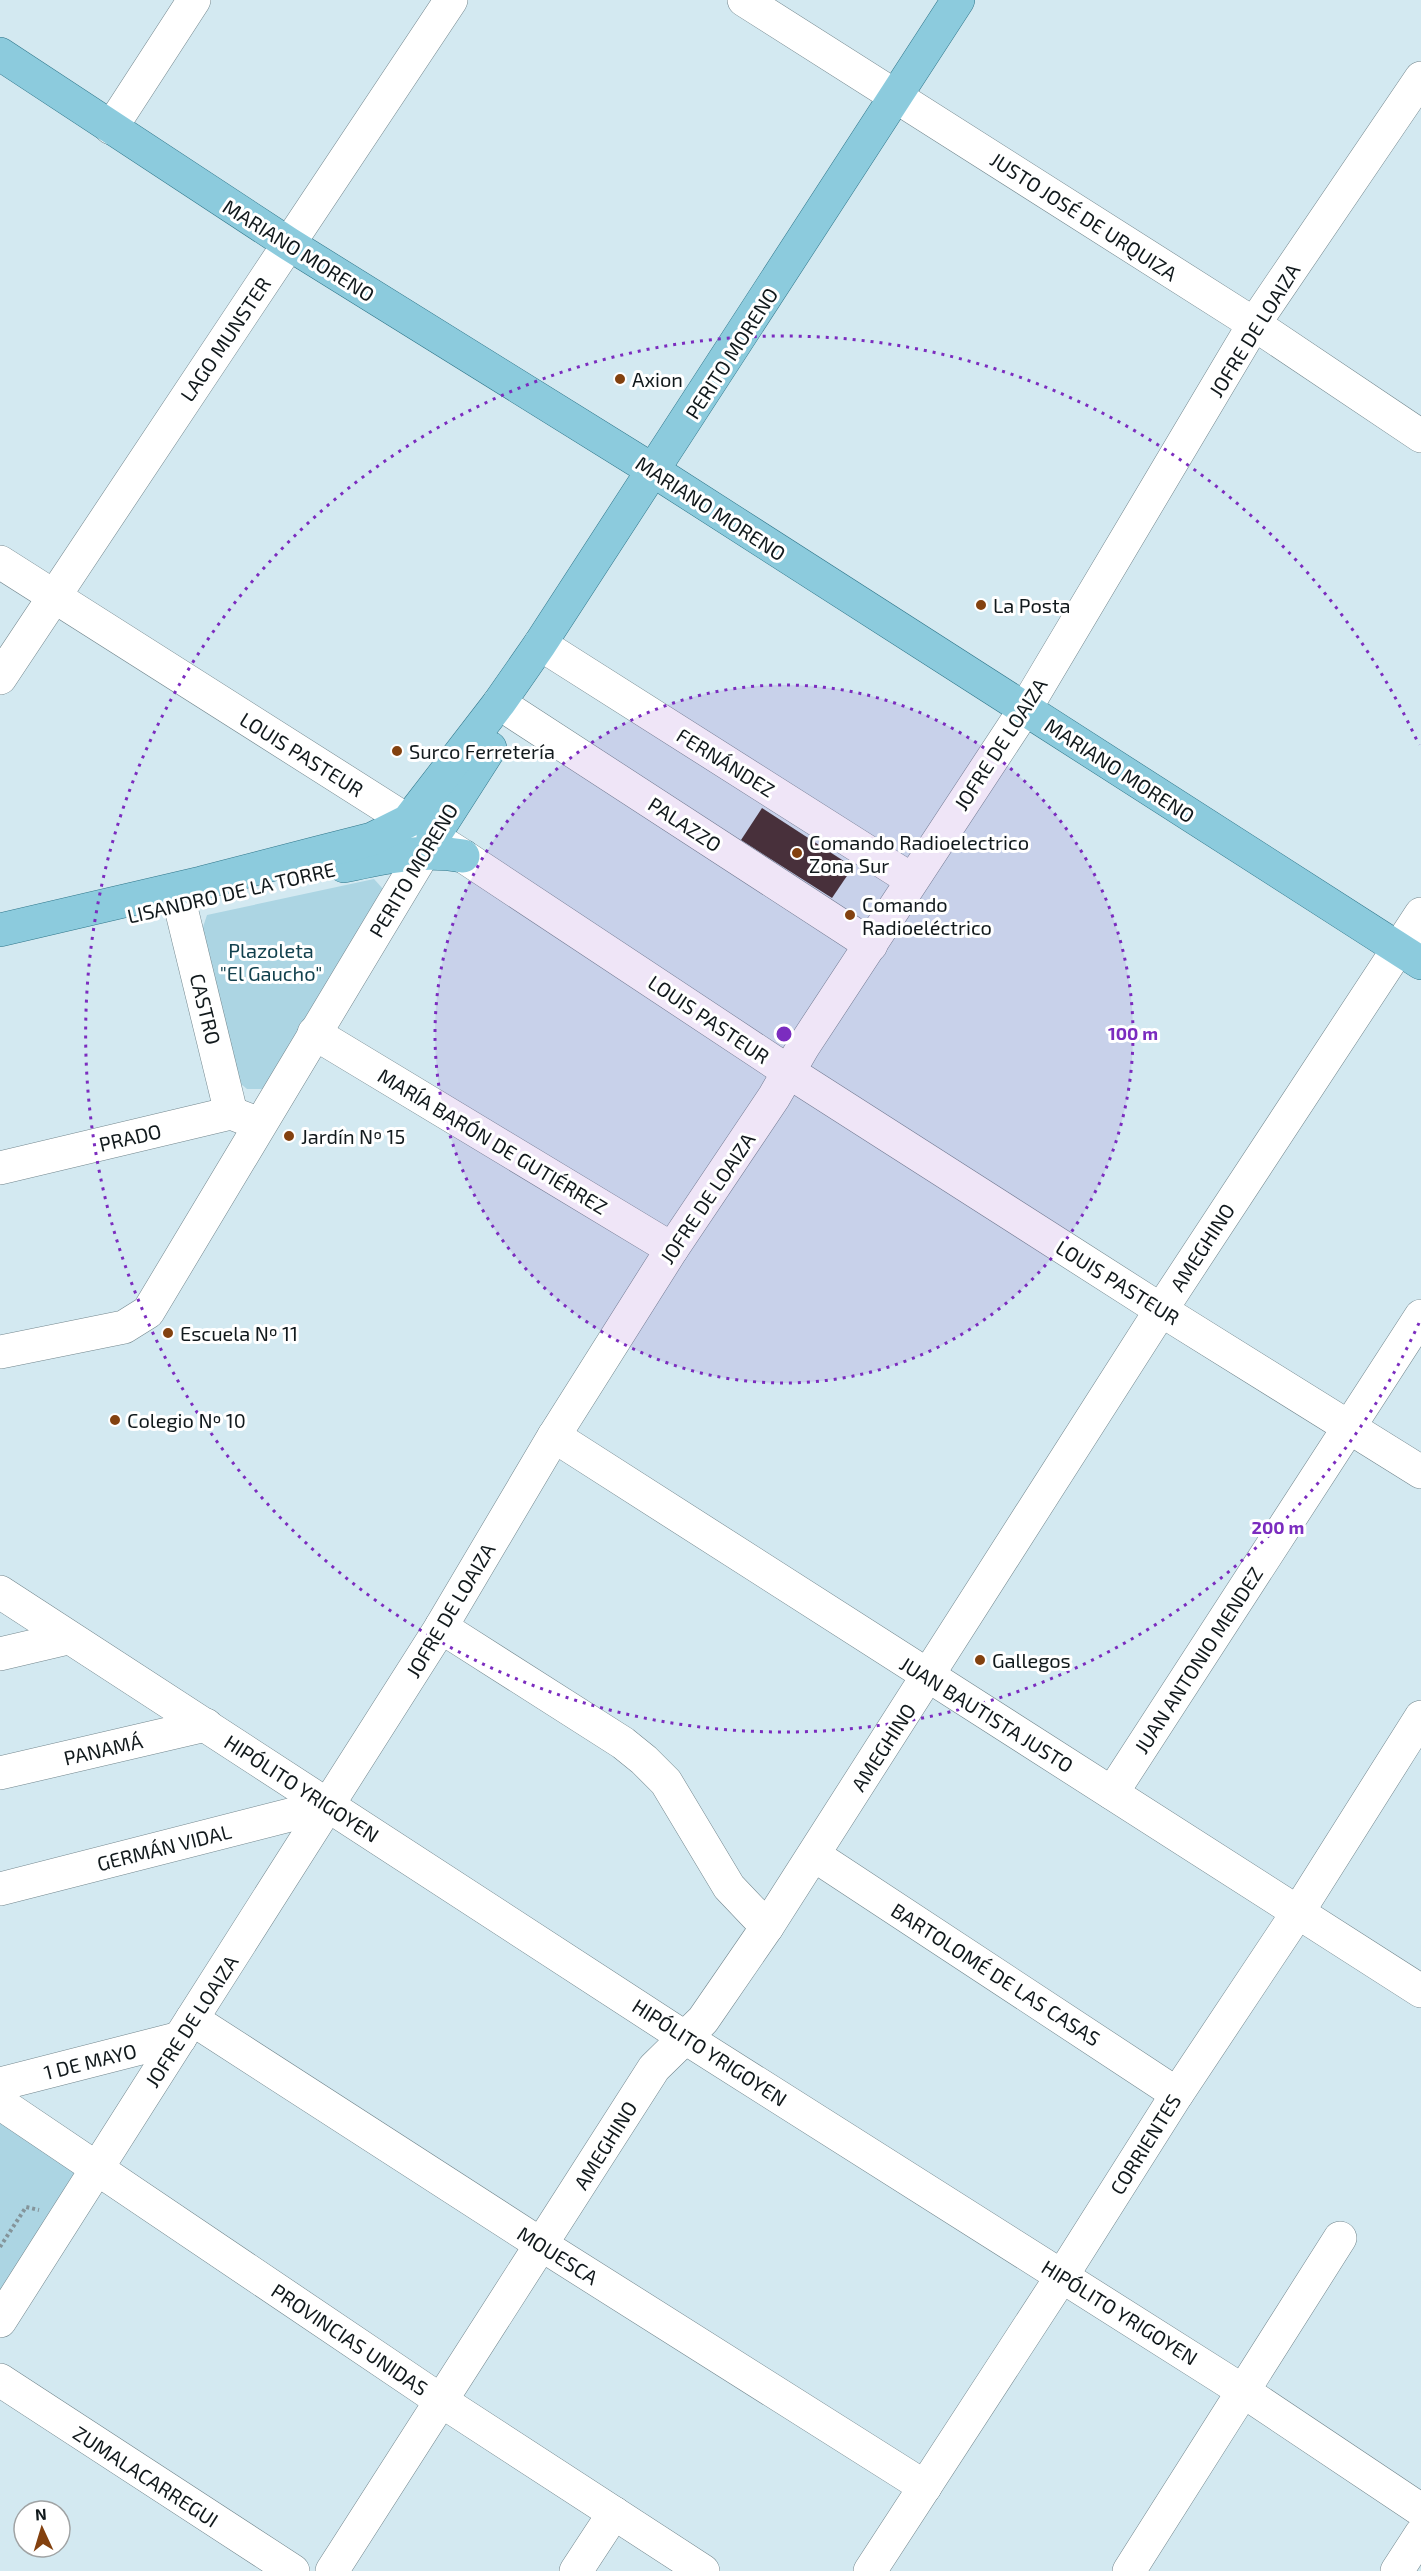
<svg xmlns="http://www.w3.org/2000/svg" width="1421" height="2571" viewBox="0 0 1421 2571" font-family="'Exo 2',sans-serif">
  <style>
    .green { fill: #acd5e3 }
    .building { fill: #41322a }
    .lines { fill: none; stroke-linecap: round; stroke-linejoin: round }
    .minor-casing { stroke: #72868d; stroke-width: 34 }
    .major-casing { stroke: #30768a; stroke-width: 34 }
    .path { stroke: #84949a; stroke-width: 4; stroke-dasharray: 3 3; stroke-linecap: butt }
    .minor { stroke: #fff; stroke-width: 33 }
    .major { stroke: #8ccbdd; stroke-width: 33 }
    .ring { fill: none; stroke: #7b2cbf; stroke-width: 3; stroke-dasharray: 3 6 }
    .poi-dot { fill: #83410f; stroke: #fff; stroke-width: 2 }
    .labels { text-anchor: middle; dominant-baseline: central; stroke-width: 6; stroke-linejoin: round; paint-order: stroke }
    .street-label { font-size: 20px; fill: #11191c; stroke: #fff }
    .poi-label { font-size: 20px; fill: #11191c; stroke: #fff; text-anchor: start }
    .park-label { font-size: 20px; fill: #12414e; stroke: #fff }
    .centre { fill: #7b2cbf; stroke: #fff; stroke-width: 3 }
    .ring-label { font-size: 18px; text-anchor: middle; font-weight: bold; fill: #7b2cbf; stroke: #fff; stroke-width: 6; stroke-linejoin: round; paint-order: stroke }
  </style>
  <rect width="100%" height="100%" fill="#d3e9f1"/>
  <g class="green">
    <path d="M 374,879 L 384,890 L 264,1089 L 247,1089 L 235,1079 L 202,930 L 207,915 Z"/>
    <path d="M 0,2112 L 83,2172 L 0,2303 Z"/>
  </g>
  <path class="building" d="M 762,808 L 853,867 L 832,898 L 741,840 Z"/>
  <g class="lines">
    <g class="minor-casing">
      <g id="minor">
        <path d="M 744,0 L 1254,324 L 1421,436"/>
        <path d="M 111,128 L 194,0"/>
        <path d="M 0,562 L 463,856 L 789,1072 L 1161,1310 L 1421,1472"/>
        <path d="M 540,644 L 912,880"/>
        <path d="M 0,678 L 451,0"/>
        <path d="M 499,703 L 871,945"/>
        <path d="M 180,904 L 231,1113"/>
        <path d="M 314,1033 L 672,1249"/>
        <path d="M 0,1168 L 231,1113 L 259,1124"/>
        <path d="M 0,1352 L 124,1327 L 148,1312 L 433,837"/>
        <path d="M 554,1436 L 1421,1991"/>
        <path d="M 0,1592 L 684,2037 L 1243,2391 L 1421,2510"/>
        <path d="M 441,1627 L 623,1743 L 644,1760 L 666,1782 L 729,1887 L 767,1927"/>
        <path d="M 0,1654 L 68,1638"/>
        <path d="M 0,1773 L 206,1725"/>
        <path d="M 1112,1793 L 1421,1316"/>
        <path d="M 814,1855 L 1177,2094"/>
        <path d="M 0,1889 L 329,1805"/>
        <path d="M 192,2019 L 542,2245 L 925,2487"/>
        <path d="M 0,2084 L 180,2038"/>
        <path d="M 0,2103 L 440,2400 L 703,2571"/>
        <path d="M 0,2321 L 441,1627 L 554,1436 L 672,1249 L 774,1097 L 803,1047 L 1025,709 L 1254,324 L 1421,78"/>
        <path d="M 0,2380 L 293,2571"/>
        <path d="M 332,2571 L 654,2068 L 703,2020 L 767,1927 L 1161,1310 L 1421,914"/>
        <path d="M 576,2571 L 614,2513"/>
        <path d="M 870,2571 L 1062,2276 L 1177,2094 L 1298,1912 L 1421,1717"/>
        <path d="M 1129,2571 L 1340,2238"/>
        <path d="M 1397,2571 L 1421,2534"/>
      </g>
    </g>
    <g class="major-casing">
      <g id="major">
        <path d="M 0,54 L 289,244 L 654,471 L 1421,963"/>
        <path d="M 433,837 L 490,748"/>
        <path d="M 344,866 C 384,857 422,849 463,856"/>
        <path d="M 0,930 L 201,883 L 317,853 L 372,839 L 408,821 L 499,703 L 540,644 L 958,0"/>
      </g>
    </g>
    <path class="path" d="M 0,2247 L 26,2207 L 39,2210"/>
    <use href="#minor" class="minor"/>
    <use href="#major" class="major"/>
  </g>
  <circle cx="784" cy="1034" r="349" fill="#7b2cbf" fill-opacity=".12"/>
  <g class="ring">
    <circle cx="784" cy="1034" r="349"/>
    <path d="M1419 1323A698 698 0 1 1 1419 745"/>
  </g>
  <g class="poi-dot">
    <circle cx="620" cy="379" r="6"/>
    <circle cx="981" cy="605" r="6"/>
    <circle cx="397" cy="751" r="6"/>
    <circle cx="797" cy="853" r="6"/>
    <circle cx="850" cy="915" r="6"/>
    <circle cx="289" cy="1136" r="6"/>
    <circle cx="168" cy="1333" r="6"/>
    <circle cx="115" cy="1420" r="6"/>
    <circle cx="980" cy="1660" r="6"/>
  </g>
  <g class="labels">
    <g class="street-label">
      <text transform="translate(1084 216) rotate(33)">JUSTO JOSÉ DE URQUIZA</text>
      <text transform="translate(299 250) rotate(32)">MARIANO MORENO</text>
      <text transform="translate(1254 330) rotate(-58)">JOFRE DE LOAIZA</text>
      <text transform="translate(225 339) rotate(-56)">LAGO MUNSTER</text>
      <text transform="translate(731 353) rotate(-57)">PERITO MORENO</text>
      <text transform="translate(711 508) rotate(33)">MARIANO MORENO</text>
      <text transform="translate(1000 744) rotate(-57)">JOFRE DE LOAIZA</text>
      <text transform="translate(302 754) rotate(32)">LOUIS PASTEUR</text>
      <text transform="translate(726 762) rotate(32)">FERNÁNDEZ</text>
      <text transform="translate(1120 770) rotate(33)">MARIANO MORENO</text>
      <text transform="translate(685 824) rotate(33)">PALAZZO</text>
      <text transform="translate(413 870) rotate(-59)">PERITO MORENO</text>
      <text transform="translate(231 892) rotate(-13)">LISANDRO DE LA TORRE</text>
      <text transform="translate(206 1009) rotate(76)">CASTRO</text>
      <text transform="translate(709 1019) rotate(34)">LOUIS PASTEUR</text>
      <text transform="translate(130 1137) rotate(-13)">PRADO</text>
      <text transform="translate(493 1141) rotate(31)">MARÍA BARÓN DE GUTIÉRREZ</text>
      <text transform="translate(707 1198) rotate(-56)">JOFRE DE LOAIZA</text>
      <text transform="translate(1202 1247) rotate(-57)">AMEGHINO</text>
      <text transform="translate(1118 1282) rotate(32)">LOUIS PASTEUR</text>
      <text transform="translate(450 1610) rotate(-59)">JOFRE DE LOAIZA</text>
      <text transform="translate(1198 1660) rotate(-57)">JUAN ANTONIO MENDEZ</text>
      <text transform="translate(987 1714) rotate(32)">JUAN BAUTISTA JUSTO</text>
      <text transform="translate(883 1747) rotate(-57)">AMEGHINO</text>
      <text transform="translate(103 1749) rotate(-13)">PANAMÁ</text>
      <text transform="translate(302 1788) rotate(33)">HIPÓLITO YRIGOYEN</text>
      <text transform="translate(164 1847) rotate(-14)">GERMÁN VIDAL</text>
      <text transform="translate(996 1974) rotate(33)">BARTOLOMÉ DE LAS CASAS</text>
      <text transform="translate(191 2021) rotate(-57)">JOFRE DE LOAIZA</text>
      <text transform="translate(710 2052) rotate(33)">HIPÓLITO YRIGOYEN</text>
      <text transform="translate(90 2061) rotate(-14)">1 DE MAYO</text>
      <text transform="translate(1145 2144) rotate(-58)">CORRIENTES</text>
      <text transform="translate(605 2145) rotate(-58)">AMEGHINO</text>
      <text transform="translate(558 2255) rotate(32)">MOUESCA</text>
      <text transform="translate(1120 2312) rotate(32)">HIPÓLITO YRIGOYEN</text>
      <text transform="translate(350 2339) rotate(34)">PROVINCIAS UNIDAS</text>
      <text transform="translate(146 2476) rotate(33)">ZUMALACARREGUI</text>
    </g>
    <g class="poi-label">
      <text x="632" y="379">Axion</text>
      <text x="993" y="605">La Posta</text>
      <text x="409" y="751">Surco Ferretería</text>
      <text x="809" y="842">Comando Radioelectrico<tspan x="809" dy="23">Zona Sur</tspan></text>
      <text x="862" y="904">Comando<tspan x="862" dy="23">Radioeléctrico</tspan></text>
      <text x="301" y="1136">Jardín Nº 15</text>
      <text x="180" y="1333">Escuela Nº 11</text>
      <text x="127" y="1420">Colegio Nº 10</text>
      <text x="992" y="1660">Gallegos</text>
    </g>
    <g class="park-label">
      <text x="271" y="950">Plazoleta<tspan x="271" dy="23">"El Gaucho"</tspan></text>
    </g>
  </g>
  <circle cx="784" cy="1034" r="9" class="centre"/>
  <g class="ring-label">
    <text x="1133" y="1040">100 m</text>
    <text x="1278" y="1534">200 m</text>
  </g>
  <g transform="translate(42 2529) rotate(356)"><circle r="28" fill="#ffffff" stroke="#a0a3a4" stroke-width="1.5"/>
  <path d="M0-4.5L10 22L0 15L-10 22Z" fill="#83410f"/>
  <text y="-9" font-size="16" font-weight="bold" text-anchor="middle" fill="#11191c">N</text>
  </g>
</svg>
